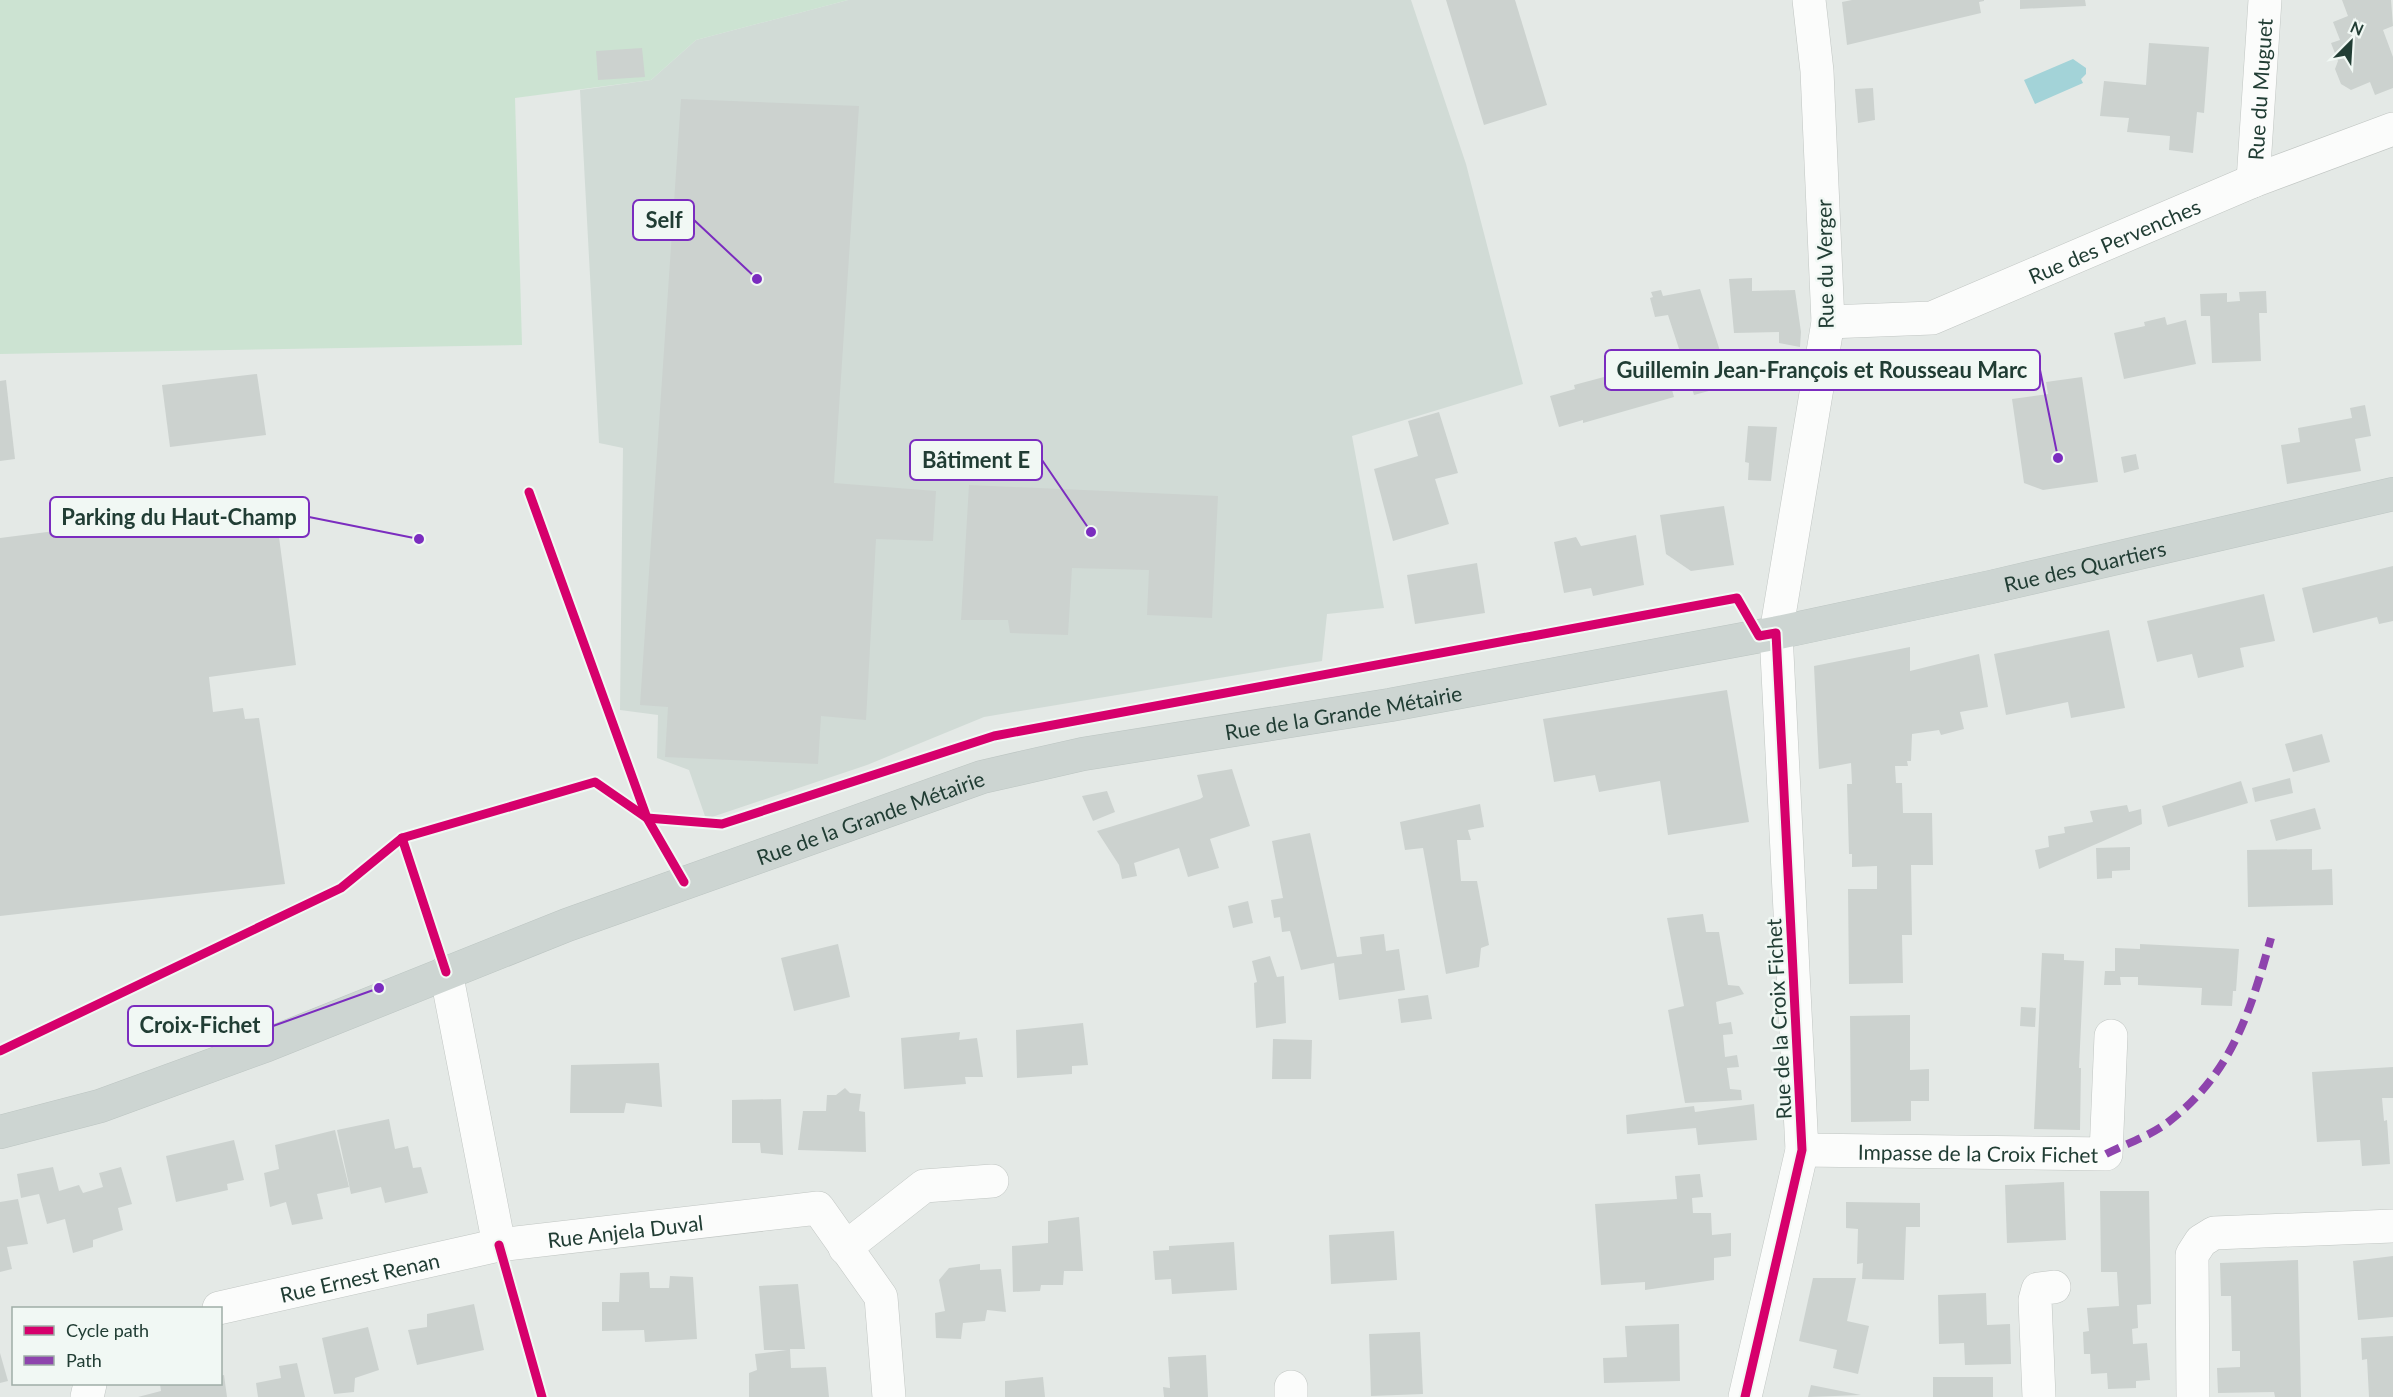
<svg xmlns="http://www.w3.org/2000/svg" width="2393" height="1397" viewBox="0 0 2393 1397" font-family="Lato,sans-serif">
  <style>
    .built { fill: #d1dbd6 }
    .green { fill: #cce3d2 }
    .water { fill: #a3d3d8 }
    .building { fill: #ccd2cf }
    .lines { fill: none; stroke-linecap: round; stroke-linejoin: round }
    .minor-casing { stroke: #c1c6c3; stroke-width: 34 }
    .major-casing { stroke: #bcc5c2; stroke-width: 34 }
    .minor { stroke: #fbfcfb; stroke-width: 33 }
    .major { stroke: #cdd5d2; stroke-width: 33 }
    .quiet { stroke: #8e44ad; stroke-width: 8; stroke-dasharray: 15 8; stroke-linecap: butt }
    .cycleway-casing { stroke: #f1f8f4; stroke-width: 13 }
    .cycleway { stroke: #d6006c; stroke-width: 9 }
    .labels { text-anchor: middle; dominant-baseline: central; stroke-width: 5; stroke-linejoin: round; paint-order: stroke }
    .street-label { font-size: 21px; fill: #213d34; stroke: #f1f8f4 }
    .leader { fill: none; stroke: #7b2cbf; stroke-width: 2 }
    .callout-dot { fill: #7b2cbf; stroke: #f1f8f4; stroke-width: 2 }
    .callout { fill: #f1f8f4; stroke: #7b2cbf; stroke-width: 2 }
    .callout-label { font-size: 22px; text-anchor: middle; font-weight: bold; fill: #213d34 }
  </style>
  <rect width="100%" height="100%" fill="#e4e9e6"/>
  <path class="built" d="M 848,0 L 1411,0 L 1466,164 L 1523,384 L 1352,436 L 1384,608 L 1327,614 L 1322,661 L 984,717 L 867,765 L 706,819 L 689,770 L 657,758 L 658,715 L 620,710 L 623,448 L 599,443 L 580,90 L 651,80 L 696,40 Z"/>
  <path class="green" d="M 0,0 L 848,0 L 696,40 L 651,80 L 515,98 L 522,345 L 0,354 Z"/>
  <path class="water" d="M 2073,59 L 2086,68 L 2086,74 L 2081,79 L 2083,83 L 2035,104 L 2024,80 Z"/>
  <g class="building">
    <path d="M 1446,0 L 1515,0 L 1547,105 L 1484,125 Z"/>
    <path d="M 1852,0 L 1984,0 L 1984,1 L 1979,2 L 1981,13 L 1847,45 L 1842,2 Z"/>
    <path d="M 2020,0 L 2085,0 L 2086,6 L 2020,9 Z"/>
    <path d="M 2342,0 L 2391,0 L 2393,26 L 2383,30 L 2393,57 L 2393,88 L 2375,95 L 2370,82 L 2351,90 L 2341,84 L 2335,69 L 2338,61 L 2331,43 L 2340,40 L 2333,22 L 2348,16 Z"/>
    <path d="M 2149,43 L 2209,47 L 2204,113 L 2197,112 L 2193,153 L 2169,150 L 2170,136 L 2127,132 L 2129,118 L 2100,116 L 2104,81 L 2146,85 Z"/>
    <path d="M 642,48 L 645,77 L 598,80 L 596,51 Z"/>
    <path d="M 1873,88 L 1875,120 L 1858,123 L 1855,89 Z"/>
    <path d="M 681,99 L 859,106 L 834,483 L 936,491 L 933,541 L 876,539 L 866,720 L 821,716 L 818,764 L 665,757 L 668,707 L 640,705 Z"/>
    <path d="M 1752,278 L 1752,291 L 1795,290 L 1801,332 L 1800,347 L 1779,343 L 1779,332 L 1734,333 L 1729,279 Z"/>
    <path d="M 1700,289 L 1731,385 L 1694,395 L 1668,315 L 1655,317 L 1650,298 L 1653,297 L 1651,292 L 1661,290 L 1663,296 Z"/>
    <path d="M 2266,291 L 2267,313 L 2259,313 L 2261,361 L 2212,363 L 2210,316 L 2201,316 L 2200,294 L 2227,293 L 2227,302 L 2240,301 L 2239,292 Z"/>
    <path d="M 2165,317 L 2167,325 L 2186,320 L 2196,364 L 2124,379 L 2114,333 L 2145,326 L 2144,322 Z"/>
    <path d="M 1664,361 L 1674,397 L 1583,423 L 1583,420 L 1559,427 L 1550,396 L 1575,389 L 1574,385 Z"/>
    <path d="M 257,374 L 266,435 L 170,447 L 162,385 Z"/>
    <path d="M 2082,377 L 2098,482 L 2043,490 L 2024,483 L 2012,399 L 2048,394 L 2046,382 Z"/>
    <path d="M 6,380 L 15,459 L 0,461 L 0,381 Z"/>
    <path d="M 2365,405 L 2371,436 L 2355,439 L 2361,471 L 2287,484 L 2281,445 L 2300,442 L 2298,428 L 2352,418 L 2350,408 Z"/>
    <path d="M 1439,412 L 1458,473 L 1435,479 L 1449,524 L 1393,541 L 1374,469 L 1418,456 L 1408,421 Z"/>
    <path d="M 1748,426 L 1777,427 L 1771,481 L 1748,480 L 1749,463 L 1745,462 Z"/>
    <path d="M 2136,454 L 2139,469 L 2124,473 L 2121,457 Z"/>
    <path d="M 969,485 L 1218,496 L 1212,618 L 1147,615 L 1149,570 L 1072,568 L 1068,635 L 1010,633 L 1008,620 L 961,620 Z"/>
    <path d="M 1724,506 L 1734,565 L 1691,571 L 1666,554 L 1660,515 Z"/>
    <path d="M 181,515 L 183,535 L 277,522 L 296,665 L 209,677 L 213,712 L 243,708 L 245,719 L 259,718 L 285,884 L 0,916 L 0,538 Z"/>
    <path d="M 1636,535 L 1644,585 L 1593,596 L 1591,588 L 1564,593 L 1554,542 L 1576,537 L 1581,546 Z"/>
    <path d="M 1477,563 L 1485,613 L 1415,624 L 1407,575 Z"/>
    <path d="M 2393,566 L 2393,621 L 2379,624 L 2377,617 L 2313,633 L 2302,588 Z"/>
    <path d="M 2264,594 L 2275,641 L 2240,648 L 2244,667 L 2198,678 L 2192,654 L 2157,662 L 2147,621 Z"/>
    <path d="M 2109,630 L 2125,708 L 2071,718 L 2068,702 L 2006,715 L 1994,654 Z"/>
    <path d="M 1910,647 L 1910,671 L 1979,654 L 1988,707 L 1960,712 L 1964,729 L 1941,735 L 1939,730 L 1912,734 L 1911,761 L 1907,761 L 1908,766 L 1895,766 L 1896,783 L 1902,783 L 1903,813 L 1932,813 L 1933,865 L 1911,865 L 1912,935 L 1902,935 L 1903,983 L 1849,984 L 1848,889 L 1877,889 L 1877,866 L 1852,867 L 1852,854 L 1849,854 L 1847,784 L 1852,784 L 1851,763 L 1819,769 L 1814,666 Z"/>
    <path d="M 1727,690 L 1749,822 L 1668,835 L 1660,781 L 1599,792 L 1595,775 L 1554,782 L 1543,719 Z"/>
    <path d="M 2322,734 L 2330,762 L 2293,772 L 2285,744 Z"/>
    <path d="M 1232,769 L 1250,826 L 1210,839 L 1219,868 L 1188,877 L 1179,848 L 1134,863 L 1137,876 L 1122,879 L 1119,865 L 1097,831 L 1200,799 L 1203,797 L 1197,775 Z"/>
    <path d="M 2290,778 L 2293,793 L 2255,802 L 2252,788 Z"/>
    <path d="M 2241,781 L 2248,803 L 2168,827 L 2162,806 Z"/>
    <path d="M 1107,791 L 1115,812 L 1093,821 L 1082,796 Z"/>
    <path d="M 1480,804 L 1484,827 L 1468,830 L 1471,840 L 1457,840 L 1461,881 L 1477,881 L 1489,945 L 1481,948 L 1479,967 L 1446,974 L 1423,848 L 1405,850 L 1400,822 Z"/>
    <path d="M 2127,805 L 2129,812 L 2141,809 L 2142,824 L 2039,869 L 2035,850 L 2049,847 L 2048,836 L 2065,833 L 2064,827 L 2093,822 L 2090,811 Z"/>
    <path d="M 2315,808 L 2321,829 L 2276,841 L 2270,820 Z"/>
    <path d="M 1310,833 L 1337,957 L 1362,954 L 1360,937 L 1384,934 L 1386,951 L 1399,949 L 1405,990 L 1339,1000 L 1334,963 L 1301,970 L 1290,931 L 1282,932 L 1280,917 L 1274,918 L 1271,900 L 1283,898 L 1272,841 Z"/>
    <path d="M 2130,847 L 2130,870 L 2112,871 L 2112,878 L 2097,879 L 2096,848 Z"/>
    <path d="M 2312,849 L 2312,870 L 2332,869 L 2333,905 L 2248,907 L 2247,850 Z"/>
    <path d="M 1248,901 L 1253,923 L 1233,928 L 1228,906 Z"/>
    <path d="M 1703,914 L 1706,932 L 1719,932 L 1728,985 L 1739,986 L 1744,994 L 1716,1002 L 1719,1024 L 1731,1022 L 1733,1034 L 1723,1035 L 1725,1057 L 1737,1055 L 1739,1067 L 1727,1068 L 1730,1089 L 1741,1090 L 1742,1100 L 1685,1103 L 1668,1010 L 1684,1006 L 1667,918 Z"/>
    <path d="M 838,944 L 850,997 L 794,1011 L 781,958 Z"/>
    <path d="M 2140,944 L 2239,949 L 2236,991 L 2233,991 L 2232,1006 L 2201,1005 L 2202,988 L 2138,985 L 2138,977 L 2120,977 L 2121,985 L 2104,985 L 2105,971 L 2115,971 L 2115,948 L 2140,949 Z"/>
    <path d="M 2042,953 L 2064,954 L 2064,960 L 2084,961 L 2079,1068 L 2081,1068 L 2080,1130 L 2034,1129 Z"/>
    <path d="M 1270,956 L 1277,977 L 1284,976 L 1286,1023 L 1256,1028 L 1254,983 L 1257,982 L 1252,961 Z"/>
    <path d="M 1428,995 L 1432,1019 L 1401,1023 L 1398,999 Z"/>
    <path d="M 2021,1007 L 2036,1008 L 2035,1027 L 2020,1026 Z"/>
    <path d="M 1910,1015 L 1910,1070 L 1929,1069 L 1929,1101 L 1911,1101 L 1911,1121 L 1851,1122 L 1850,1016 Z"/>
    <path d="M 1083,1023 L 1088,1065 L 1072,1066 L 1072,1074 L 1017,1078 L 1016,1030 Z"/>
    <path d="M 960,1032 L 959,1040 L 977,1038 L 983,1077 L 965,1077 L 966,1084 L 904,1089 L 901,1038 Z"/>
    <path d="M 1273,1039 L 1312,1040 L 1311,1079 L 1272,1079 Z"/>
    <path d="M 659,1063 L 662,1107 L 626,1103 L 624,1113 L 570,1113 L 571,1065 Z"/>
    <path d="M 2393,1067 L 2393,1098 L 2382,1098 L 2384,1121 L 2387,1120 L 2390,1164 L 2362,1166 L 2360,1140 L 2317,1142 L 2312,1072 Z"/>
    <path d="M 845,1088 L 850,1093 L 861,1094 L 859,1111 L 865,1112 L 866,1152 L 798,1150 L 803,1111 L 826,1111 L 827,1095 L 836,1095 Z"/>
    <path d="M 781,1099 L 783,1155 L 761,1153 L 760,1143 L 732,1143 L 732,1100 Z"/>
    <path d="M 1754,1104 L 1757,1140 L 1698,1145 L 1696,1128 L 1627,1134 L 1626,1115 L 1694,1106 L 1695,1112 Z"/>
    <path d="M 389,1119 L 395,1149 L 408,1146 L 413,1168 L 421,1167 L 428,1193 L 385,1203 L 381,1187 L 351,1194 L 337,1130 Z"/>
    <path d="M 335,1130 L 349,1187 L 317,1194 L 323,1219 L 292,1225 L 286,1202 L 270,1207 L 264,1173 L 279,1169 L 275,1145 Z"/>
    <path d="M 234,1140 L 244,1180 L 227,1184 L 228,1190 L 176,1202 L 166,1156 Z"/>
    <path d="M 53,1167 L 59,1191 L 79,1185 L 83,1193 L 103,1187 L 99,1173 L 121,1167 L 132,1204 L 118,1208 L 123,1230 L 93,1240 L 93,1247 L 73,1253 L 65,1219 L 47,1224 L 39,1194 L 21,1198 L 17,1174 Z"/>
    <path d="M 1700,1174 L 1703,1197 L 1692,1198 L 1693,1213 L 1711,1213 L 1712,1235 L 1731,1233 L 1731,1256 L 1714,1258 L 1714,1280 L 1645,1290 L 1645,1282 L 1601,1285 L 1595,1204 L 1677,1199 L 1675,1176 Z"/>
    <path d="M 2064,1182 L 2066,1240 L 2007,1243 L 2005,1185 Z"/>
    <path d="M 2100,1191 L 2149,1191 L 2151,1304 L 2137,1305 L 2138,1328 L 2132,1329 L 2133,1344 L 2147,1343 L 2150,1380 L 2136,1381 L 2136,1388 L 2108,1389 L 2107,1373 L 2091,1374 L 2090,1354 L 2084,1354 L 2083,1332 L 2089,1331 L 2087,1308 L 2119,1306 L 2117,1272 L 2101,1272 Z"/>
    <path d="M 18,1199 L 28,1244 L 7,1247 L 12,1269 L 0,1272 L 0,1202 Z"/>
    <path d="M 1846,1202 L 1920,1203 L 1920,1227 L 1906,1227 L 1904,1280 L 1862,1279 L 1863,1263 L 1857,1264 L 1858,1229 L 1846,1228 Z"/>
    <path d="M 1079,1217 L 1083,1271 L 1064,1271 L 1063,1285 L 1041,1285 L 1040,1291 L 1013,1292 L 1012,1246 L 1048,1243 L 1048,1221 Z"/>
    <path d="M 1394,1231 L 1397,1280 L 1331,1284 L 1329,1235 Z"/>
    <path d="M 1234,1242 L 1237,1290 L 1172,1294 L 1171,1279 L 1155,1280 L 1153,1251 L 1169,1250 L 1169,1246 Z"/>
    <path d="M 2393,1256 L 2393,1317 L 2358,1320 L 2353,1261 Z"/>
    <path d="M 2298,1260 L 2301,1397 L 2275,1397 L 2274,1392 L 2218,1393 L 2217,1368 L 2240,1367 L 2240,1351 L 2232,1351 L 2231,1296 L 2221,1296 L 2220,1263 Z"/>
    <path d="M 980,1264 L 980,1270 L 1001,1269 L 1006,1312 L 987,1310 L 985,1321 L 963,1323 L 961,1339 L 936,1338 L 935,1313 L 945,1311 L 939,1280 L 949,1268 Z"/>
    <path d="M 649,1272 L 650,1288 L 669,1288 L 670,1276 L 693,1277 L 697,1339 L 645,1342 L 644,1330 L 602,1331 L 602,1302 L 619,1302 L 620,1273 Z"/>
    <path d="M 1813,1278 L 1856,1278 L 1847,1321 L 1869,1326 L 1858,1374 L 1833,1368 L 1837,1350 L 1799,1341 Z"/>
    <path d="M 798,1284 L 805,1349 L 790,1349 L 791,1368 L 826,1367 L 829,1397 L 749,1397 L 749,1373 L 757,1370 L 755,1354 L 787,1350 L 764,1350 L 759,1286 Z"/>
    <path d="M 1986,1293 L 1987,1325 L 2010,1324 L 2011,1364 L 1965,1365 L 1964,1343 L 1939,1344 L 1938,1295 Z"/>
    <path d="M 474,1304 L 484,1350 L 417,1365 L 408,1330 L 427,1327 L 427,1314 Z"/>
    <path d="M 1679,1324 L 1680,1381 L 1604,1383 L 1603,1358 L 1627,1357 L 1625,1326 Z"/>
    <path d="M 368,1327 L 379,1370 L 355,1378 L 354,1392 L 334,1394 L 322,1338 Z"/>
    <path d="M 1420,1332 L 1423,1394 L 1371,1396 L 1369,1334 Z"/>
    <path d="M 2393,1336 L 2393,1397 L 2369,1397 L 2367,1359 L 2362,1360 L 2361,1338 Z"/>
    <path d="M 0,1353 L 8,1381 L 0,1383 Z"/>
    <path d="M 1206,1355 L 1208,1397 L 1164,1397 L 1163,1387 L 1170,1388 L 1168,1357 Z"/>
    <path d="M 297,1363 L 305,1397 L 258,1397 L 256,1383 L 281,1378 L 279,1366 Z"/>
    <path d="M 224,1375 L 227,1397 L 138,1397 L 161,1391 L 160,1384 L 220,1384 L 220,1376 Z"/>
    <path d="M 1043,1377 L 1045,1397 L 1005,1397 L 1005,1381 Z"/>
    <rect x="1933" y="1377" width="60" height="20"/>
    <path d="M 1811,1385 L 1861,1395 L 1808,1397 Z"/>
  </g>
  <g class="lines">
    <g class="minor-casing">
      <g id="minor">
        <path id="s1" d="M 2253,181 L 2265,0"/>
        <path id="s2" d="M 1828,322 L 1932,318 L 2253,181 L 2393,129"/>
        <path d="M 446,972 L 499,1245"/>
        <path id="s3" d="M 1802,1150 L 2106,1154 L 2111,1036"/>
        <path d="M 845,1248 L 924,1186 L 992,1181"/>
        <path id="s4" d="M 219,1308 L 499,1245 L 818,1208 L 881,1297 L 889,1397"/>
        <path d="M 87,1397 L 90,1384"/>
        <path d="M 1291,1397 L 1291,1387"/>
        <path d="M 1745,1397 L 1802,1150 L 1776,633 L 1828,322 L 1817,71 L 1809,0"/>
        <path d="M 2039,1397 L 2035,1300 L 2038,1289 L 2054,1287"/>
        <path d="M 2193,1397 L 2192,1255 L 2201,1241 L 2214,1233 L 2393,1226"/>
      </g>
    </g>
    <g class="major-casing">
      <g id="major">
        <path id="s5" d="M 0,1132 L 100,1106 L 267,1045 L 567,925 L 982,777 L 1083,754 L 1390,705 L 1776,633 L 1991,587 L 2393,494"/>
      </g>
    </g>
    <use href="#minor" class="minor"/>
    <use href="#major" class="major"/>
    <path class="quiet" d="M 2106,1154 C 2125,1144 2150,1136 2167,1123 C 2232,1074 2250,1012 2271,938"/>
    <g class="cycleway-casing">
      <g id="cycleway">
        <path d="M 529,492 L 647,818 L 684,882"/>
        <path d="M 402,838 L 446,972"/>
        <path d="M 0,1051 L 341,888 L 402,838 L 595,782 L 647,818 L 722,824 L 994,736 L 1737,598 L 1759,636 L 1776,633 L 1802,1150 L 1745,1397"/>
        <path d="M 499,1245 L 542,1397"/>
      </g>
    </g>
    <use href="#cycleway" class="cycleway"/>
  </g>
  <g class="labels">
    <g class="street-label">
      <text stroke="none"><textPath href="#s1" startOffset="92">Rue du Muguet</textPath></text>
      <text stroke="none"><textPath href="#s2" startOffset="302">Rue des Pervenches</textPath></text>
      <text transform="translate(1824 264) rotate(-91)">Rue du Verger</text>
      <text stroke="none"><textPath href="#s5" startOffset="2168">Rue des Quartiers</textPath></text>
      <text stroke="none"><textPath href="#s5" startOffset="1412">Rue de la Grande Métairie</textPath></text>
      <text stroke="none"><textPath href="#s5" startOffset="926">Rue de la Grande Métairie</textPath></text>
      <text transform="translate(1778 1019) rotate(-93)">Rue de la Croix Fichet</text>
      <text stroke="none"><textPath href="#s3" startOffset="176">Impasse de la Croix Fichet</textPath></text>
      <text stroke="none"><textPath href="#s4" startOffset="414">Rue Anjela Duval</textPath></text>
      <text stroke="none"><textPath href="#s4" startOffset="144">Rue Ernest Renan</textPath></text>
    </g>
  </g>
  <path class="leader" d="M757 279L694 220M2058 458L2040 370M1091 532L1042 460M419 539L309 517M379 988L273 1026"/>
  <g class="callout-dot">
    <circle cx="757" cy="279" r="6"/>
    <circle cx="2058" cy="458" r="6"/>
    <circle cx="1091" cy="532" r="6"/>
    <circle cx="419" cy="539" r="6"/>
    <circle cx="379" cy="988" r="6"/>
  </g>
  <g class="callout">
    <rect x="633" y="200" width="61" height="40" rx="6"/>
    <rect x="1605" y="350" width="435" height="40" rx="6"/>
    <rect x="910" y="440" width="132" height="40" rx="6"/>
    <rect x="50" y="497" width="259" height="40" rx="6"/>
    <rect x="128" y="1006" width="145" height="40" rx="6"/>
  </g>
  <g class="callout-label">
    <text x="664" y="228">Self</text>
    <text x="1822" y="378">Guillemin Jean-François et Rousseau Marc</text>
    <text x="976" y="468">Bâtiment E</text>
    <text x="179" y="525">Parking du Haut-Champ</text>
    <text x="200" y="1033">Croix-Fichet</text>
  </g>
  <rect x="12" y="1307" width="210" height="78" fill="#f1f8f4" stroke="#9eada7" stroke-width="1.5"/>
  <rect x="24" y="1326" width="30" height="9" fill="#d6006c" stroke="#9eada7" stroke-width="1.5"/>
  <text x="66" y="1337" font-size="18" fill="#213d34">Cycle path</text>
  <rect x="24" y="1356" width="30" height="9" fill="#8e44ad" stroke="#9eada7" stroke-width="1.5"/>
  <text x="66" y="1367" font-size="18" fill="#213d34">Path</text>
  <g transform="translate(2351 42) rotate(24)" stroke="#f1f8f4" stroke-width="4.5" paint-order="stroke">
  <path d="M0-4.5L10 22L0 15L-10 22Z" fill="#213d34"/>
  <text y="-9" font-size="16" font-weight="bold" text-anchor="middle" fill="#213d34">N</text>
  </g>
</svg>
